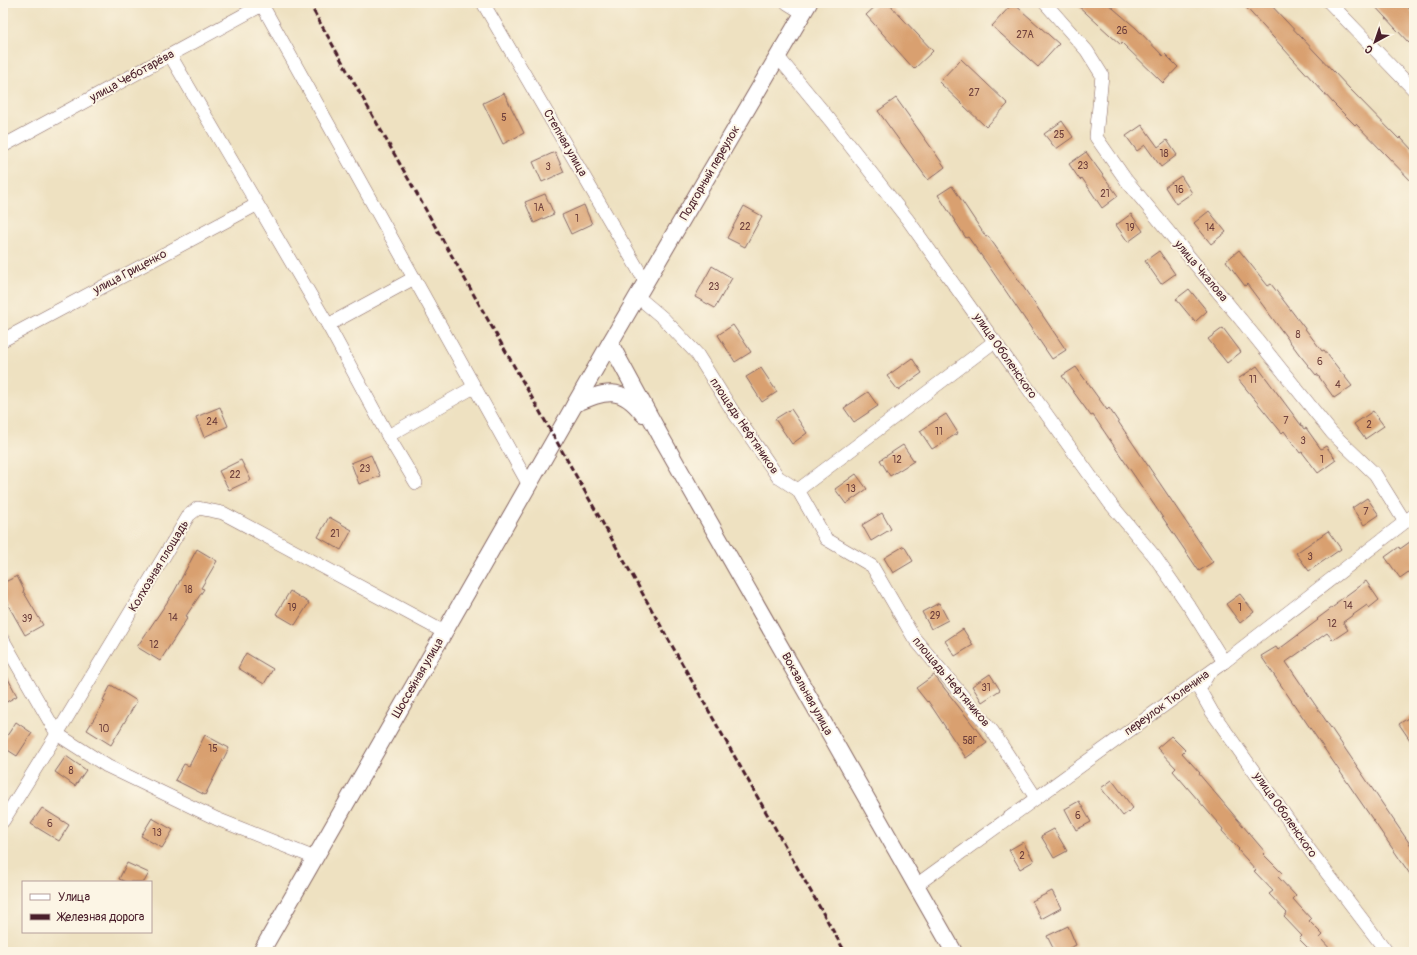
<svg xmlns="http://www.w3.org/2000/svg" width="1417" height="955" viewBox="0 0 1417 955" font-family="Pangolin,sans-serif">
  <style>
    .building { fill: #d9a070 }
    .lines { fill: none; stroke-linecap: round; stroke-linejoin: round }
    .minor-casing { stroke: #836360; stroke-width: 14 }
    .major-casing { stroke: #836360; stroke-width: 18 }
    .minor { stroke: #fff; stroke-width: 13 }
    .major { stroke: #fff; stroke-width: 16 }
    .rail { stroke: #4a1f2b; stroke-width: 3; stroke-dasharray: 6 3; stroke-linecap: butt }
    .labels { text-anchor: middle; dominant-baseline: central; stroke-width: 4; stroke-linejoin: round; paint-order: stroke }
    .number-label { font-size: 10px; fill: #6e3f3c }
    .street-label { font-size: 12px; fill: #4a1f2b; stroke: #fcf5e5 }
  </style>
  <rect width="100%" height="100%" fill="#fcf5e5"/>
  <filter id="ink" filterUnits="userSpaceOnUse"><feTurbulence type="fractalNoise" baseFrequency=".025" numOctaves="2"/><feDisplacementMap in="SourceGraphic" scale="8" xChannelSelector="R" yChannelSelector="G"/><feConvolveMatrix kernelMatrix="1 2 1 2 8 2 1 2 1" color-interpolation-filters="sRGB"/></filter>
  <filter id="wash" filterUnits="userSpaceOnUse"><feTurbulence type="fractalNoise" baseFrequency=".012" numOctaves="4" result="noise"/><feDisplacementMap in="SourceGraphic" scale="16" xChannelSelector="R" yChannelSelector="G"/><feGaussianBlur stdDeviation="0.9" result="paint"/><feColorMatrix in="noise" values="0 0 0 0 0 0 0 0 0 0 0 0 0 0 0 0 0 1.4 0 .05"/><feComposite in="paint" operator="in"/></filter>
  <g filter="url(#wash)">
    <rect width="100%" height="100%" fill="#eee1c1"/>
    <g id="blocks">
      <g class="building">
        <path d="M 879,3 L 888,3 L 933,51 L 914,69 L 866,15 Z"/>
        <path d="M 1013,3 L 1059,44 L 1038,67 L 992,26 Z"/>
        <path d="M 1075,3 L 1107,3 L 1136,28 L 1163,56 L 1165,54 L 1178,67 L 1163,83 L 1122,43 L 1121,45 Z"/>
        <path d="M 1242,3 L 1269,3 L 1350,89 L 1399,139 L 1400,137 L 1414,152 L 1414,184 L 1356,124 L 1355,125 L 1334,104 Z"/>
        <path d="M 1372,3 L 1404,3 L 1414,14 L 1414,38 L 1409,43 Z"/>
        <path d="M 961,59 L 1008,104 L 986,127 L 939,82 Z"/>
        <path d="M 504,93 L 524,133 L 503,144 L 483,103 Z"/>
        <path d="M 896,98 L 945,167 L 928,180 L 878,111 Z"/>
        <path d="M 1062,121 L 1073,137 L 1056,149 L 1044,134 Z"/>
        <path d="M 1142,125 L 1158,147 L 1167,140 L 1177,155 L 1161,167 L 1145,145 L 1137,151 L 1126,136 Z"/>
        <path d="M 555,152 L 564,172 L 542,182 L 533,162 Z"/>
        <path d="M 1086,152 L 1118,196 L 1102,208 L 1082,178 L 1080,180 L 1069,164 Z"/>
        <path d="M 1181,176 L 1192,193 L 1176,204 L 1165,187 Z"/>
        <path d="M 952,186 L 986,237 L 988,236 L 1003,257 L 1066,350 L 1052,359 L 986,262 L 968,237 L 966,238 L 938,195 Z"/>
        <path d="M 545,194 L 554,214 L 534,223 L 525,202 Z"/>
        <path d="M 584,205 L 592,224 L 571,234 L 562,215 Z"/>
        <path d="M 744,206 L 762,216 L 745,247 L 727,238 Z"/>
        <path d="M 1209,211 L 1226,232 L 1211,244 L 1194,223 Z"/>
        <path d="M 1131,214 L 1143,231 L 1128,242 L 1116,225 Z"/>
        <path d="M 1239,250 L 1268,286 L 1271,284 L 1322,351 L 1324,350 L 1352,386 L 1334,398 L 1317,374 L 1316,375 L 1299,354 L 1247,284 L 1245,286 L 1226,261 Z"/>
        <path d="M 1159,251 L 1175,274 L 1161,284 L 1145,261 Z"/>
        <path d="M 712,266 L 732,278 L 715,308 L 695,297 Z"/>
        <path d="M 1189,289 L 1207,311 L 1195,322 L 1176,299 Z"/>
        <path d="M 733,325 L 751,352 L 735,362 L 718,335 Z"/>
        <path d="M 1223,328 L 1241,352 L 1227,363 L 1208,339 Z"/>
        <path d="M 912,358 L 922,373 L 898,390 L 887,376 Z"/>
        <path d="M 1257,366 L 1304,429 L 1306,428 L 1321,449 L 1326,446 L 1336,460 L 1318,473 L 1302,452 L 1300,453 L 1284,431 L 1282,433 L 1238,379 Z"/>
        <path d="M 1076,367 L 1107,410 L 1109,408 L 1213,562 L 1199,571 L 1093,415 L 1091,416 L 1062,376 Z"/>
        <path d="M 761,368 L 777,392 L 762,402 L 746,377 Z"/>
        <path d="M 868,392 L 878,406 L 854,422 L 844,408 Z"/>
        <path d="M 220,407 L 228,426 L 204,437 L 196,417 Z"/>
        <path d="M 791,409 L 807,433 L 792,444 L 775,419 Z"/>
        <path d="M 1373,411 L 1384,426 L 1365,439 L 1354,424 Z"/>
        <path d="M 946,414 L 958,433 L 932,449 L 920,431 Z"/>
        <path d="M 903,445 L 914,461 L 890,476 L 880,460 Z"/>
        <path d="M 371,455 L 380,476 L 359,484 L 351,463 Z"/>
        <path d="M 241,460 L 251,480 L 229,490 L 219,471 Z"/>
        <path d="M 856,474 L 867,489 L 846,504 L 835,489 Z"/>
        <path d="M 1367,498 L 1379,515 L 1364,525 L 1352,508 Z"/>
        <path d="M 882,513 L 891,529 L 871,541 L 862,525 Z"/>
        <path d="M 329,517 L 352,530 L 341,550 L 318,537 Z"/>
        <path d="M 1328,531 L 1341,549 L 1309,571 L 1296,553 Z"/>
        <path d="M 1414,539 L 1414,568 L 1400,578 L 1385,557 L 1399,547 L 1400,549 Z"/>
        <path d="M 904,546 L 913,561 L 893,573 L 884,558 Z"/>
        <path d="M 197,549 L 217,561 L 201,588 L 204,589 L 186,616 L 188,617 L 160,661 L 137,647 L 174,592 Z"/>
        <path d="M 17,576 L 24,590 L 23,591 L 43,625 L 25,635 L 3,596 L 3,583 Z"/>
        <path d="M 1366,581 L 1379,600 L 1369,608 L 1367,605 L 1343,622 L 1348,630 L 1333,640 L 1327,633 L 1286,662 L 1414,850 L 1414,880 L 1261,656 L 1276,647 L 1278,650 L 1318,620 L 1317,619 L 1337,604 L 1336,603 Z"/>
        <path d="M 290,591 L 309,603 L 295,625 L 276,614 Z"/>
        <path d="M 1240,594 L 1254,612 L 1240,623 L 1226,604 Z"/>
        <path d="M 939,603 L 948,620 L 931,629 L 922,612 Z"/>
        <path d="M 963,629 L 973,645 L 955,656 L 945,641 Z"/>
        <path d="M 246,653 L 273,669 L 264,684 L 238,668 Z"/>
        <path d="M 3,669 L 17,696 L 3,704 Z"/>
        <path d="M 990,674 L 1000,690 L 982,702 L 972,686 Z"/>
        <path d="M 934,675 L 987,743 L 966,758 L 928,701 L 927,702 L 916,688 Z"/>
        <path d="M 111,685 L 137,701 L 111,745 L 87,730 L 105,701 L 103,700 Z"/>
        <path d="M 1414,714 L 1414,746 L 1399,724 Z"/>
        <path d="M 16,722 L 32,733 L 17,756 L 3,747 L 3,742 Z"/>
        <path d="M 205,735 L 229,748 L 205,795 L 175,780 L 184,764 L 189,766 Z"/>
        <path d="M 1171,736 L 1185,750 L 1182,753 L 1200,773 L 1199,774 L 1265,852 L 1263,854 L 1282,873 L 1278,877 L 1296,896 L 1293,899 L 1311,919 L 1309,921 L 1323,935 L 1320,938 L 1333,952 L 1312,952 L 1299,939 L 1302,936 L 1284,917 L 1287,913 L 1269,894 L 1273,891 L 1254,871 L 1256,870 L 1238,850 L 1239,849 L 1222,831 L 1223,829 L 1173,771 L 1176,768 L 1157,748 Z"/>
        <path d="M 66,756 L 86,770 L 75,786 L 55,772 Z"/>
        <path d="M 1112,780 L 1133,808 L 1123,816 L 1101,788 Z"/>
        <path d="M 1079,801 L 1091,822 L 1076,830 L 1065,809 Z"/>
        <path d="M 42,808 L 69,825 L 59,841 L 31,824 Z"/>
        <path d="M 152,818 L 173,830 L 162,848 L 141,836 Z"/>
        <path d="M 1054,829 L 1067,851 L 1054,858 L 1041,836 Z"/>
        <path d="M 1023,842 L 1034,861 L 1020,869 L 1009,850 Z"/>
        <path d="M 127,863 L 149,873 L 144,882 L 126,882 L 119,879 Z"/>
        <path d="M 1052,891 L 1061,908 L 1041,919 L 1032,901 Z"/>
        <path d="M 1068,926 L 1076,945 L 1061,952 L 1055,952 L 1047,936 Z"/>
      </g>
    </g>
  </g>
  <g filter="url(#ink)">
    <use href="#blocks" fill-opacity="0" stroke="#836360" stroke-width="1"/>
    <g class="lines">
      <g class="minor-casing">
        <g id="minor">
          <path d="M 261,3 L 529,485"/>
          <path d="M 483,3 L 646,283"/>
          <path d="M 787,3 L 803,13"/>
          <path d="M 1045,3 L 1087,51 L 1102,75 L 1096,137 L 1126,180 L 1256,338 L 1332,433 L 1375,474 L 1405,522"/>
          <path d="M 1330,3 L 1414,90"/>
          <path d="M 170,55 L 328,325 L 388,436 L 416,483"/>
          <path d="M 778,57 L 830,120 L 908,220 L 1109,502 L 1155,557 L 1191,609 L 1224,662"/>
          <path d="M 3,146 L 262,5"/>
          <path d="M 638,297 L 663,318 L 697,354 L 732,410 L 778,477 L 798,490 L 826,539 L 872,566 L 914,638 L 993,732 L 1036,798"/>
          <path d="M 328,325 L 414,278"/>
          <path d="M 3,340 L 256,205"/>
          <path d="M 388,436 L 474,387"/>
          <path d="M 798,490 L 995,341"/>
          <path d="M 3,640 L 57,734 L 107,766 L 217,819 L 315,858"/>
          <path d="M 1207,676 L 1199,689 L 1212,712 L 1311,852 L 1387,952"/>
          <path d="M 3,821 L 57,734 L 189,515 L 198,508 L 223,513 L 444,632"/>
          <path d="M 915,886 L 1224,662 L 1414,515"/>
        </g>
      </g>
      <g class="major-casing">
        <g id="major">
          <path d="M 610,343 L 660,435 L 954,952"/>
          <path d="M 575,404 C 605,391 621,385 643,414"/>
          <path d="M 261,952 L 610,343 L 809,3"/>
        </g>
      </g>
      <use href="#minor" class="minor"/>
      <use href="#major" class="major"/>
      <path class="rail" d="M 309,3 L 845,952"/>
    </g>
  </g>
  <g class="labels">
    <g class="number-label">
      <text x="1122" y="31">26</text>
      <text x="1025" y="35">27А</text>
      <text x="974" y="93">27</text>
      <text x="504" y="118">5</text>
      <text x="1059" y="135">25</text>
      <text x="1164" y="154">18</text>
      <text x="1083" y="166">23</text>
      <text x="548" y="167">3</text>
      <text x="1179" y="190">16</text>
      <text x="1105" y="194">21</text>
      <text x="539" y="208">1А</text>
      <text x="577" y="219">1</text>
      <text x="745" y="227">22</text>
      <text x="1130" y="228">19</text>
      <text x="1210" y="228">14</text>
      <text x="714" y="287">23</text>
      <text x="1298" y="335">8</text>
      <text x="1320" y="362">6</text>
      <text x="1253" y="380">11</text>
      <text x="1338" y="385">4</text>
      <text x="1286" y="421">7</text>
      <text x="212" y="422">24</text>
      <text x="1369" y="425">2</text>
      <text x="939" y="432">11</text>
      <text x="1303" y="441">3</text>
      <text x="897" y="460">12</text>
      <text x="1322" y="460">1</text>
      <text x="365" y="469">23</text>
      <text x="235" y="475">22</text>
      <text x="851" y="489">13</text>
      <text x="1366" y="512">7</text>
      <text x="335" y="534">21</text>
      <text x="1310" y="557">3</text>
      <text x="188" y="590">18</text>
      <text x="1348" y="606">14</text>
      <text x="292" y="608">19</text>
      <text x="1240" y="608">1</text>
      <text x="935" y="616">29</text>
      <text x="173" y="618">14</text>
      <text x="27" y="619">39</text>
      <text x="1332" y="624">12</text>
      <text x="154" y="645">12</text>
      <text x="986" y="688">31</text>
      <text x="104" y="729">10</text>
      <text x="970" y="741">58Г</text>
      <text x="213" y="749">15</text>
      <text x="71" y="771">8</text>
      <text x="1078" y="816">6</text>
      <text x="50" y="824">6</text>
      <text x="157" y="833">13</text>
      <text x="1022" y="856">2</text>
    </g>
    <g class="street-label">
      <text transform="translate(132 76) rotate(-29)">улица Чеботарёва</text>
      <text transform="translate(565 143) rotate(60)">Степная улица</text>
      <text transform="translate(710 173) rotate(-60)">Подгорный переулок</text>
      <text transform="translate(1201 271) rotate(50)">улица Чкалова</text>
      <text transform="translate(130 272) rotate(-28)">улица Гриценко</text>
      <text transform="translate(1005 356) rotate(55)">улица Оболенского</text>
      <text transform="translate(744 426) rotate(56)">площадь Нефтяников</text>
      <text transform="translate(159 566) rotate(-59)">Колхозная площадь</text>
      <text transform="translate(418 678) rotate(-60)">Шоссейная улица</text>
      <text transform="translate(951 682) rotate(50)">площадь Нефтяников</text>
      <text transform="translate(807 694) rotate(61)">Вокзальная улица</text>
      <text transform="translate(1167 703) rotate(-36)">переулок Тюленина</text>
      <text transform="translate(1285 815) rotate(55)">улица Оболенского</text>
    </g>
  </g>
  <rect width="1417" height="955" fill="none" stroke="#fcf5e5" stroke-width="16"/>
  <rect x="22" y="881" width="130" height="52" fill="#fcf5e5" stroke="#b59f9b"/>
  <rect x="30" y="894" width="20" height="6" fill="#ffffff" stroke="#b59f9b"/>
  <text x="58" y="901" font-size="12" fill="#4a1f2b">Улица</text>
  <rect x="30" y="914" width="20" height="6" fill="#4a1f2b" stroke="#b59f9b"/>
  <text x="58" y="921" font-size="12" fill="#4a1f2b">Железная дорога</text>
  <g transform="translate(1375 42) rotate(220)" stroke="#fcf5e5" stroke-width="3" paint-order="stroke">
  <path d="M0-3L7 15L0 10L-7 15Z" fill="#4a1f2b"/>
  <text y="-6" font-size="11" font-weight="bold" text-anchor="middle" fill="#4a1f2b">С</text>
  </g>
</svg>
